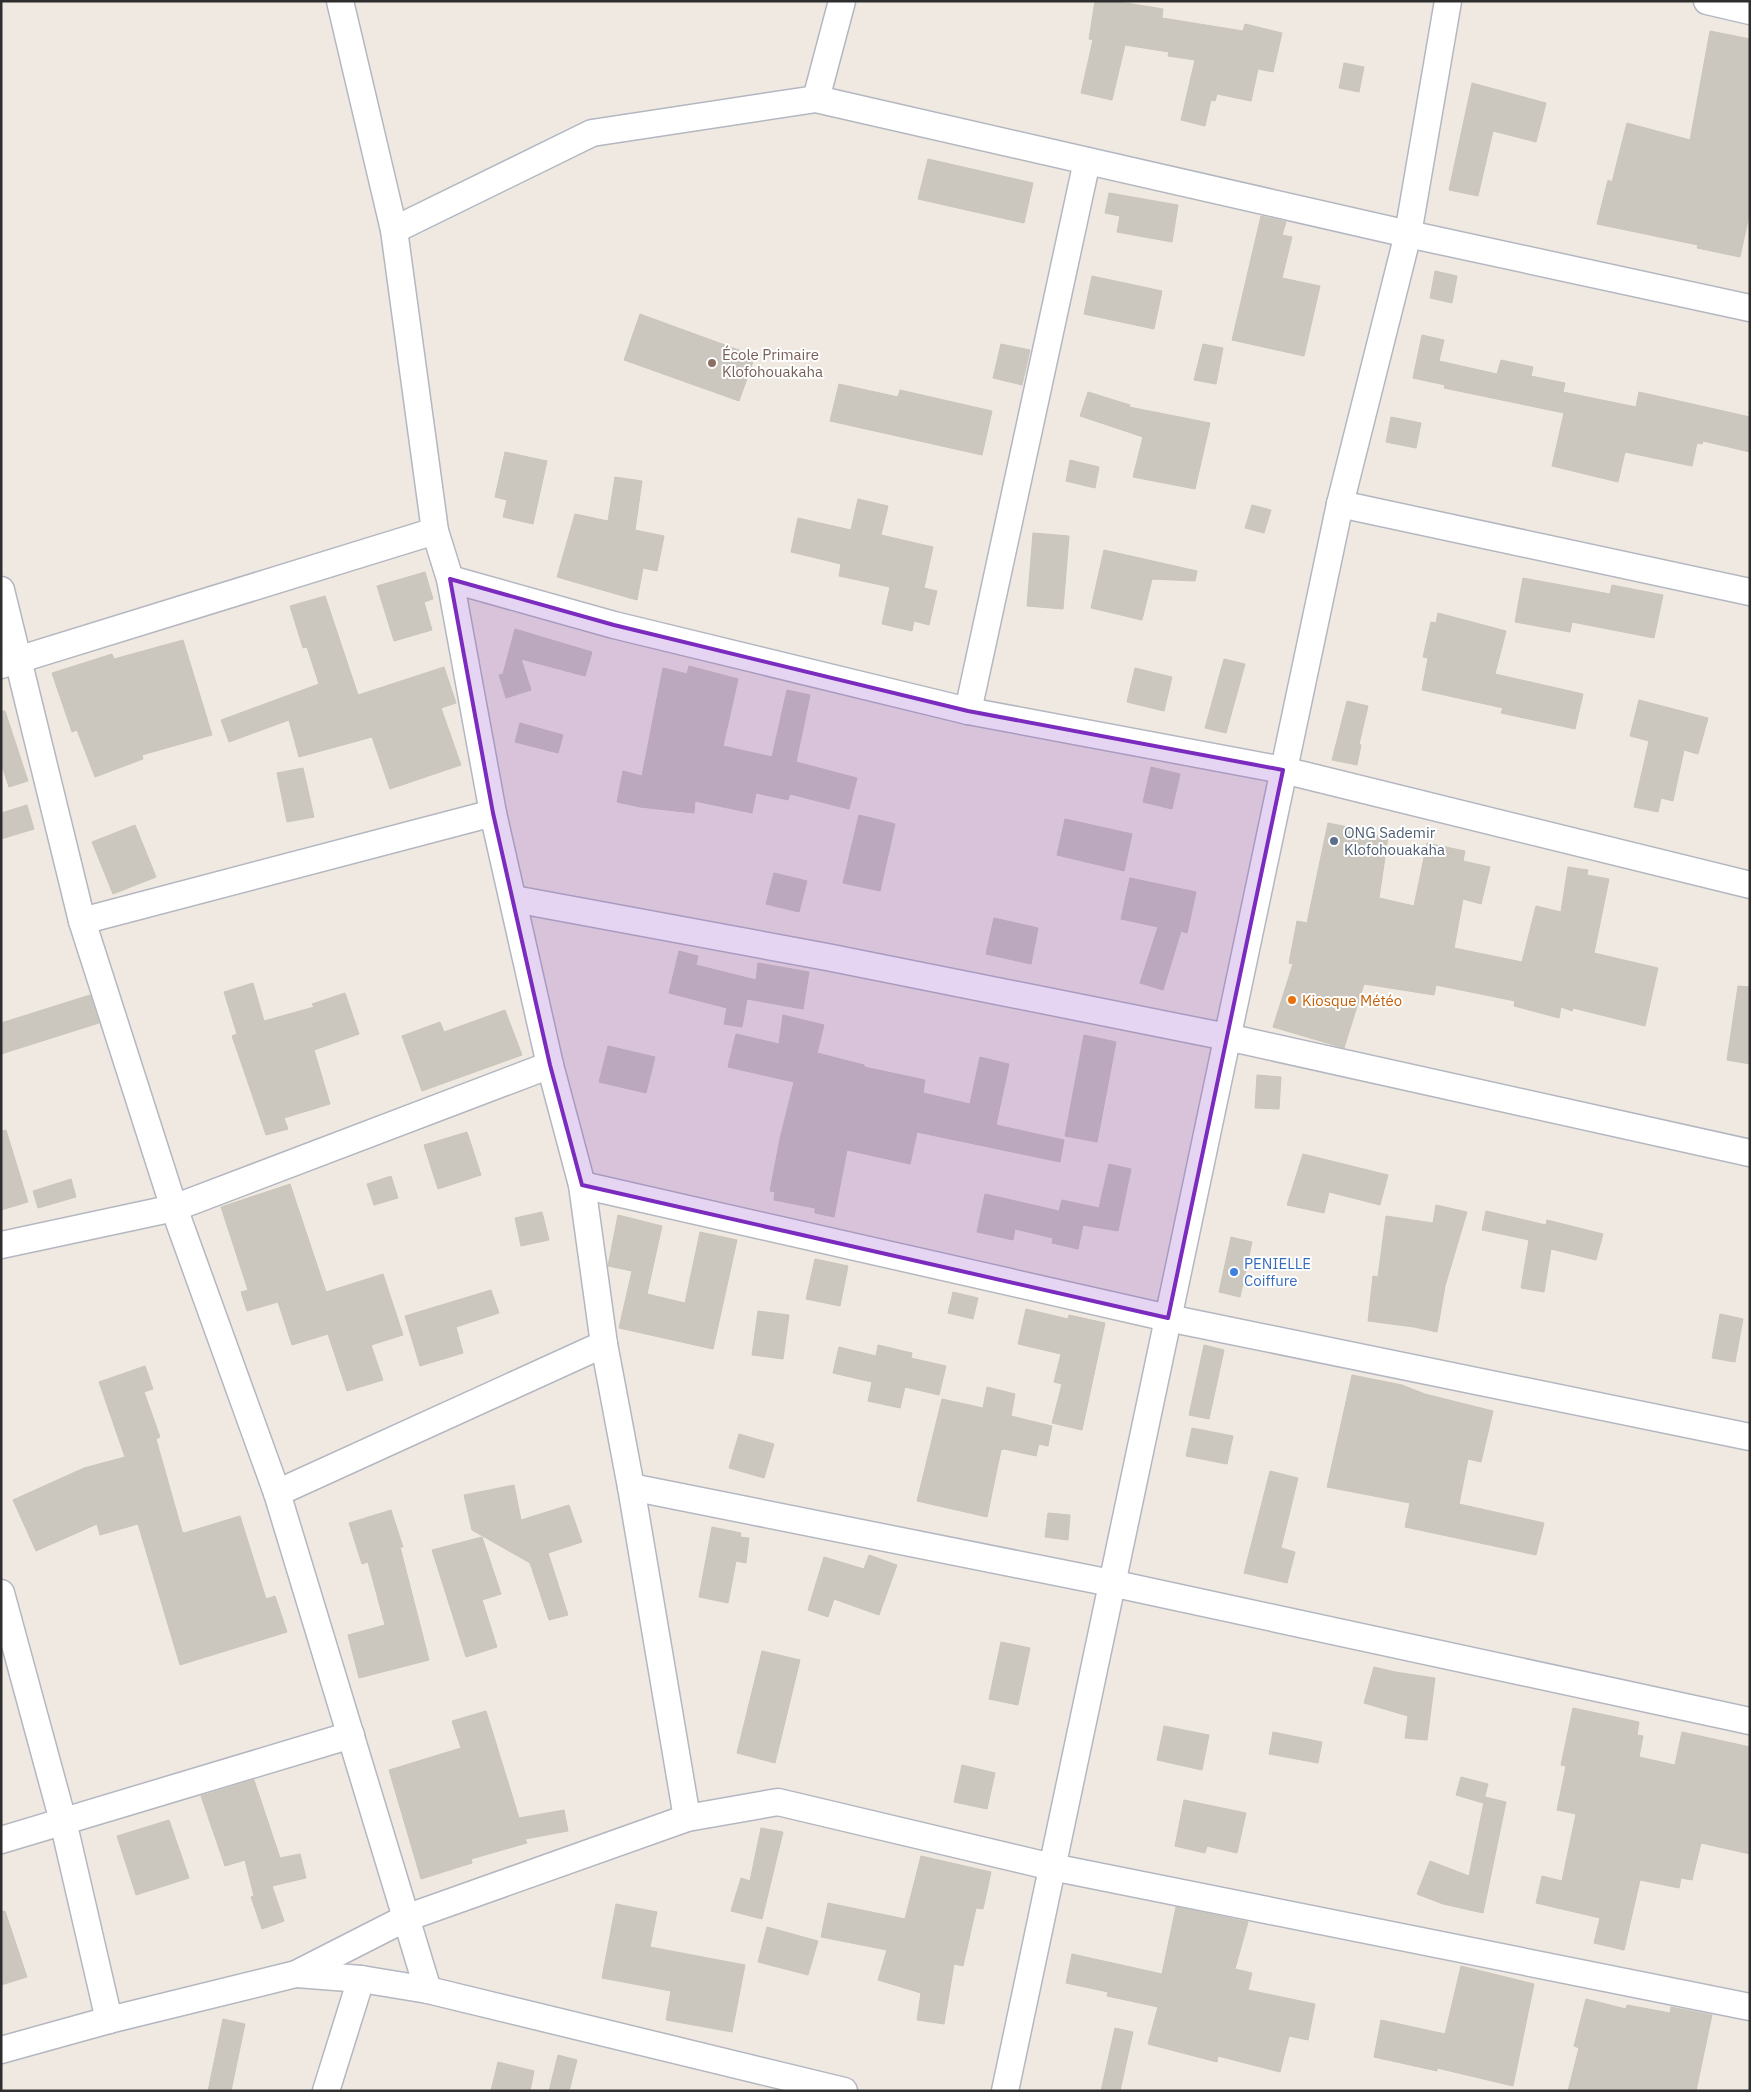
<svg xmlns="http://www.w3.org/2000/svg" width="1751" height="2092" viewBox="0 0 1751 2092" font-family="'IBM Plex Sans',sans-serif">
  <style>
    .building { fill: #cbc7bf; stroke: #cbc5ba }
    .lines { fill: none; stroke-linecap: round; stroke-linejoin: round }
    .minor-casing { stroke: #b4b7c1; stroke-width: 29 }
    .minor { stroke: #fff; stroke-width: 26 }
    .marked { fill: #7b2cbf; fill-opacity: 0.2; stroke: #7b2cbf; stroke-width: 4; stroke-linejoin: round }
    .education-dot { fill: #8d6e63; stroke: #fff; stroke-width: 2 }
    .service-dot { fill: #5c6f8a; stroke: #fff; stroke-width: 2 }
    .food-dot { fill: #e8710a; stroke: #fff; stroke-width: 2 }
    .shop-dot { fill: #3f7fe0; stroke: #fff; stroke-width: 2 }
    .labels { text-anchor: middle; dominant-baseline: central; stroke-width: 4; stroke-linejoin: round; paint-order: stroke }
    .education-label { font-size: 15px; fill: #785e54; stroke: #fff; text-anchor: start }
    .service-label { font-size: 15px; fill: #4e5e75; stroke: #fff; text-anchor: start }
    .food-label { font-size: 15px; fill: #c56008; stroke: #fff; text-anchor: start }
    .shop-label { font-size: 15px; fill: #366cbe; stroke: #fff; text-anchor: start }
  </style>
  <rect width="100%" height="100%" fill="#efe9e1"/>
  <g class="building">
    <path d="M 1095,1 L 1114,1 L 1163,9 L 1162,18 L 1243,31 L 1245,24 L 1282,33 L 1273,72 L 1258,69 L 1251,101 L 1217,94 L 1215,101 L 1211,100 L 1205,126 L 1181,120 L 1195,60 L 1168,56 L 1169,52 L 1125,45 L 1112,100 L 1081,93 L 1093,40 L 1089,39 Z"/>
    <path d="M 1710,31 L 1750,39 L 1750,211 L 1740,257 L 1697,248 L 1698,245 L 1597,224 L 1608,180 L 1612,182 L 1627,123 L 1690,140 Z"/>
    <path d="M 1344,63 L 1364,67 L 1359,92 L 1339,88 Z"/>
    <path d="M 1472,83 L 1546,103 L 1536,142 L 1493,131 L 1478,196 L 1449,190 Z"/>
    <path d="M 928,159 L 1033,183 L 1024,223 L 918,199 Z"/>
    <path d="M 1109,193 L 1178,205 L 1172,242 L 1117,232 L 1120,216 L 1105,213 Z"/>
    <path d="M 1261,216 L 1286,222 L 1282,235 L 1292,237 L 1282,278 L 1320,286 L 1304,356 L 1232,340 Z"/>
    <path d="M 1435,271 L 1457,276 L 1452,303 L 1430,298 Z"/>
    <path d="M 1092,276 L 1162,291 L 1154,329 L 1084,314 Z"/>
    <path d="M 640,314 L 755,356 L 739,401 L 624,360 Z"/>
    <path d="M 1422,335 L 1444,340 L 1439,361 L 1497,374 L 1501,360 L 1533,367 L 1531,376 L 1565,383 L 1563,392 L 1636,407 L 1639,392 L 1750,417 L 1750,452 L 1703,441 L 1702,444 L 1697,443 L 1692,466 L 1625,452 L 1618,482 L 1552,466 L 1564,413 L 1444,388 L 1445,385 L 1413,378 Z"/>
    <path d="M 1001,344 L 1030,350 L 1022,385 L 993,378 Z"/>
    <path d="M 1203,344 L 1223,348 L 1216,384 L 1194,380 Z"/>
    <path d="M 839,384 L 898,397 L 900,390 L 992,411 L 982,455 L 830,421 Z"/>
    <path d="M 1088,392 L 1130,405 L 1129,407 L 1210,423 L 1195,489 L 1133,477 L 1143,437 L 1080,416 Z"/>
    <path d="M 1391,417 L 1421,423 L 1416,448 L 1386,442 Z"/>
    <path d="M 505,452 L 547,461 L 533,524 L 503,517 L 507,500 L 495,497 Z"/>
    <path d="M 1070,460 L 1099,467 L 1095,488 L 1066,481 Z"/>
    <path d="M 615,477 L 642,481 L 635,530 L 664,536 L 657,571 L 643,568 L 637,600 L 557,577 L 575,514 L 608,521 Z"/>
    <path d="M 858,499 L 888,506 L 881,535 L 933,547 L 924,588 L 937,591 L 929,625 L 914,621 L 912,631 L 882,624 L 890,587 L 839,576 L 841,564 L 791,552 L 798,518 L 851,530 Z"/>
    <path d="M 1252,505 L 1271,510 L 1264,533 L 1245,528 Z"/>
    <path d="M 1033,533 L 1069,536 L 1063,609 L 1027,606 Z"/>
    <path d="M 1104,550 L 1197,571 L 1195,581 L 1152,579 L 1142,620 L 1091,608 Z"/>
    <path d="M 425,572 L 433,599 L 424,602 L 432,630 L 394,641 L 377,586 Z"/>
    <path d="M 1523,578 L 1610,594 L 1612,585 L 1663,595 L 1654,638 L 1572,622 L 1570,632 L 1515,622 Z"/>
    <path d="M 325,596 L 358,695 L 444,667 L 456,703 L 441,708 L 461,765 L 390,789 L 372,737 L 299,757 L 289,720 L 229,742 L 221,720 L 319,684 L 307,647 L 303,648 L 290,606 Z"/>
    <path d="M 1438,613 L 1506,631 L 1495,674 L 1583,694 L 1575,729 L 1501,713 L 1503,708 L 1422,690 L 1428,658 L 1423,657 L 1431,622 L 1436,623 Z"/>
    <path d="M 515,629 L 592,652 L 585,676 L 521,659 L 531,690 L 506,698 L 499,675 L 503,674 Z"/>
    <path d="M 183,640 L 212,735 L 142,755 L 143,759 L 95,777 L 77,730 L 72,732 L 52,673 L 112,654 L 114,659 Z"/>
    <path d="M 1224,659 L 1245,664 L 1226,733 L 1205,728 Z"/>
    <path d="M 689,666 L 738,679 L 723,746 L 772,757 L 787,690 L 810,695 L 796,762 L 857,778 L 849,809 L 790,794 L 788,800 L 756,793 L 752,813 L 695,801 L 694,813 L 640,807 L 617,802 L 623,771 L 642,776 L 663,668 L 687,674 Z"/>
    <path d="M 1135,668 L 1172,677 L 1164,711 L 1127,702 Z"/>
    <path d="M 1639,700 L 1708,718 L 1698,754 L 1684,750 L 1673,801 L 1661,798 L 1658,812 L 1634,807 L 1649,741 L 1630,736 Z"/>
    <path d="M 1347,701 L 1368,706 L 1359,744 L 1361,745 L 1357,765 L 1332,760 Z"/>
    <path d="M 1,711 L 5,711 L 28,781 L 9,787 L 1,763 Z"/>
    <path d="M 520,723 L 563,735 L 558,753 L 515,742 Z"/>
    <path d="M 1151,767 L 1180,774 L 1172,809 L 1143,802 Z"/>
    <path d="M 303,768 L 314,817 L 287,822 L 277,773 Z"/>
    <path d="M 27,805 L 34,829 L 1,839 L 1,813 Z"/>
    <path d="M 859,815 L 895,824 L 880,891 L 843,883 Z"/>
    <path d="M 1065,819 L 1132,834 L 1124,871 L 1057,855 Z"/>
    <path d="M 1328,823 L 1363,830 L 1362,833 L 1388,837 L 1379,898 L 1414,906 L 1427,843 L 1465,851 L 1463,861 L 1490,867 L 1481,904 L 1463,899 L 1454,948 L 1522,962 L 1536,906 L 1561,912 L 1568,867 L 1588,870 L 1587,875 L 1609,879 L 1594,953 L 1658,968 L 1645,1026 L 1573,1008 L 1572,1011 L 1561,1007 L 1559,1018 L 1514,1006 L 1515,1001 L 1436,985 L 1434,995 L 1364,984 L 1344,1048 L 1273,1027 L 1293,964 L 1289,963 L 1297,921 L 1307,923 Z"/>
    <path d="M 135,825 L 156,877 L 113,894 L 92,842 Z"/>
    <path d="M 774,873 L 807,881 L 799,912 L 766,904 Z"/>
    <path d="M 1130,878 L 1196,892 L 1187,933 L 1181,931 L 1163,990 L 1140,983 L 1158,927 L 1121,919 Z"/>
    <path d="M 994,918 L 1038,928 L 1031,964 L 986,954 Z"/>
    <path d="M 679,951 L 698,956 L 696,965 L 756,980 L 758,963 L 809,972 L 803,1009 L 747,999 L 742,1027 L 724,1024 L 727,1008 L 669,993 Z"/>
    <path d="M 253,983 L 264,1021 L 314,1007 L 312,1004 L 345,993 L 359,1034 L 314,1050 L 330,1104 L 284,1118 L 288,1129 L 266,1135 L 232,1036 L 237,1034 L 224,992 Z"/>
    <path d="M 1738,986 L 1750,987 L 1750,1064 L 1727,1060 Z"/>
    <path d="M 90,995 L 99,1023 L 1,1054 L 1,1023 Z"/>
    <path d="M 505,1010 L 522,1055 L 422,1091 L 402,1036 L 440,1022 L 444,1032 Z"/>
    <path d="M 783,1015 L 824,1025 L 817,1053 L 864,1065 L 864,1067 L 925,1080 L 923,1093 L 970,1104 L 980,1057 L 1009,1064 L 996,1125 L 1064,1140 L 1060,1162 L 917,1132 L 910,1164 L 847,1150 L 834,1217 L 815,1213 L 815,1208 L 774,1200 L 775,1192 L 770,1191 L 780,1139 L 794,1082 L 728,1067 L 736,1034 L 779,1044 Z"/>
    <path d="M 1084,1035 L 1116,1042 L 1097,1142 L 1065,1136 Z"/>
    <path d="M 608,1046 L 655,1057 L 646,1093 L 599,1082 Z"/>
    <path d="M 1257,1075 L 1281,1077 L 1279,1109 L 1255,1108 Z"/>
    <path d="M 6,1130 L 28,1202 L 1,1210 L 1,1131 Z"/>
    <path d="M 467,1132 L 481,1175 L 438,1189 L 424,1145 Z"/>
    <path d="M 1303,1154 L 1388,1175 L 1380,1205 L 1329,1192 L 1324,1213 L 1287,1205 Z"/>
    <path d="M 1109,1164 L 1131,1169 L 1118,1231 L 1083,1225 L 1078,1249 L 1052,1243 L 1053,1238 L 1015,1229 L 1013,1240 L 977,1232 L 985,1194 L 1059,1211 L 1062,1200 L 1099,1208 Z"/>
    <path d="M 391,1176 L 398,1198 L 374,1205 L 367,1184 Z"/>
    <path d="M 71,1179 L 76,1197 L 38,1208 L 33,1191 Z"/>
    <path d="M 290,1184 L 326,1292 L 383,1274 L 403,1335 L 371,1345 L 383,1380 L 347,1391 L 328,1334 L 292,1345 L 278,1302 L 247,1311 L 241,1292 L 248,1290 L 221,1207 Z"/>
    <path d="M 1436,1205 L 1467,1212 L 1445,1286 L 1437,1332 L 1414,1327 L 1368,1321 L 1373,1276 L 1378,1277 L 1386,1216 L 1433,1223 Z"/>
    <path d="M 1486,1211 L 1546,1225 L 1547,1220 L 1603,1234 L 1596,1260 L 1551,1249 L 1544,1292 L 1521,1288 L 1529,1240 L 1482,1230 Z"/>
    <path d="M 542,1212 L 549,1240 L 521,1246 L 515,1218 Z"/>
    <path d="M 618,1215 L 662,1226 L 647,1294 L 685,1303 L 700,1232 L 737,1240 L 713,1349 L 619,1328 L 632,1271 L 608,1266 Z"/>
    <path d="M 1231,1237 L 1252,1242 L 1240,1297 L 1219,1292 Z"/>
    <path d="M 815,1259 L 848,1266 L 840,1306 L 806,1299 Z"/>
    <path d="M 491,1290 L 499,1313 L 456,1327 L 463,1353 L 420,1366 L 405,1316 Z"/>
    <path d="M 953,1292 L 978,1298 L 973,1319 L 948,1313 Z"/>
    <path d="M 1026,1309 L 1068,1319 L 1069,1315 L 1105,1323 L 1082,1430 L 1052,1423 L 1062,1384 L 1054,1382 L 1061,1354 L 1018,1344 Z"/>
    <path d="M 758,1311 L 789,1315 L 783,1359 L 752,1355 Z"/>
    <path d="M 1720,1314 L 1743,1319 L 1735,1362 L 1712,1358 Z"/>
    <path d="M 878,1345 L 912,1353 L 911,1358 L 946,1366 L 939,1395 L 905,1387 L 900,1408 L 868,1401 L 872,1382 L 833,1373 L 839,1347 L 876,1356 Z"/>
    <path d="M 1204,1345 L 1224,1350 L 1209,1419 L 1189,1415 Z"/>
    <path d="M 145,1366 L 153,1389 L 144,1392 L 160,1437 L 156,1439 L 182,1531 L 184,1533 L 240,1516 L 266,1599 L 275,1596 L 287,1632 L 180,1665 L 138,1524 L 100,1535 L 97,1524 L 36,1551 L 13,1500 L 84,1468 L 125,1457 L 99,1382 Z"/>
    <path d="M 1352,1375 L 1402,1385 L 1425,1394 L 1493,1411 L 1481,1462 L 1468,1459 L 1459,1504 L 1544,1523 L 1536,1555 L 1405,1527 L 1410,1503 L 1327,1487 Z"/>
    <path d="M 987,1387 L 1015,1394 L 1011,1416 L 1052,1426 L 1048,1446 L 1039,1444 L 1036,1456 L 1004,1449 L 1001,1450 L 987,1517 L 917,1501 L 942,1399 L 983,1408 Z"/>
    <path d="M 1192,1428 L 1233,1436 L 1227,1464 L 1186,1456 Z"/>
    <path d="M 739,1434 L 774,1444 L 764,1478 L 729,1468 Z"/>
    <path d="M 1270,1471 L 1298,1478 L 1281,1548 L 1295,1552 L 1287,1583 L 1244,1573 Z"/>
    <path d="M 514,1485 L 521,1520 L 569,1505 L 582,1542 L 548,1553 L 568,1615 L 549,1620 L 530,1563 L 472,1530 L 464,1495 Z"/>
    <path d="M 391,1510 L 403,1547 L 400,1547 L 429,1660 L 359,1678 L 348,1635 L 385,1625 L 368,1562 L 362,1564 L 349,1523 Z"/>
    <path d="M 1048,1513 L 1070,1515 L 1068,1540 L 1045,1537 Z"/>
    <path d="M 712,1527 L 741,1533 L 740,1537 L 749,1538 L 746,1563 L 736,1561 L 728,1603 L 699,1597 Z"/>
    <path d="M 482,1537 L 501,1594 L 482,1600 L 497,1647 L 466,1657 L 432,1550 Z"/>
    <path d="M 869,1555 L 897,1565 L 879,1615 L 834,1599 L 828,1617 L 808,1610 L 824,1557 L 864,1569 Z"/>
    <path d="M 1001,1642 L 1030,1648 L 1018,1705 L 989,1699 Z"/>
    <path d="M 762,1651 L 800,1660 L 775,1763 L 737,1753 Z"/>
    <path d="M 1374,1667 L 1395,1672 L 1435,1678 L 1427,1740 L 1405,1738 L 1408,1716 L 1364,1703 Z"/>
    <path d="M 1573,1708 L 1639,1722 L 1637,1735 L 1643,1736 L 1639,1757 L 1675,1765 L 1682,1732 L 1750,1747 L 1750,1854 L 1701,1843 L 1692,1880 L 1681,1878 L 1679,1888 L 1640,1880 L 1624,1950 L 1594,1943 L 1600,1918 L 1536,1903 L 1542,1876 L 1562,1881 L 1576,1814 L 1557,1810 L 1566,1766 L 1561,1765 Z"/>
    <path d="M 486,1711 L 519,1818 L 564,1810 L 568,1831 L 525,1839 L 527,1843 L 471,1859 L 472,1863 L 421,1879 L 389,1770 L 461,1748 L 452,1721 Z"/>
    <path d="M 1164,1726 L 1209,1735 L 1202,1770 L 1157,1760 Z"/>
    <path d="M 1273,1732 L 1322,1742 L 1318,1763 L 1269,1754 Z"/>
    <path d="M 962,1765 L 995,1773 L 987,1809 L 954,1802 Z"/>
    <path d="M 1461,1777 L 1488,1784 L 1483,1803 L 1456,1795 Z"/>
    <path d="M 254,1780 L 280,1858 L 300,1854 L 306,1878 L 272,1886 L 284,1921 L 262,1929 L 251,1897 L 254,1896 L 245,1860 L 225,1866 L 201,1796 Z"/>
    <path d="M 1485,1797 L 1506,1802 L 1483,1913 L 1443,1904 L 1417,1894 L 1430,1861 L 1469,1876 Z"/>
    <path d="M 1184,1800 L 1246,1813 L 1237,1853 L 1207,1846 L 1205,1853 L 1175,1846 Z"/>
    <path d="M 169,1820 L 189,1878 L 136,1895 L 117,1836 Z"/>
    <path d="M 761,1828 L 783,1832 L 762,1919 L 731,1911 L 741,1878 L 750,1881 Z"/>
    <path d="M 921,1856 L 991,1872 L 983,1909 L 976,1908 L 963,1966 L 954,1964 L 944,2024 L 917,2020 L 921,1993 L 878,1980 L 887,1950 L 821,1937 L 828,1903 L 905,1919 Z"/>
    <path d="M 616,1904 L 657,1912 L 650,1947 L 745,1965 L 732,2032 L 666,2020 L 671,1991 L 602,1978 Z"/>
    <path d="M 1176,1907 L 1248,1922 L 1235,1969 L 1252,1973 L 1248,1990 L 1315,2004 L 1308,2040 L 1289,2036 L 1280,2072 L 1218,2056 L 1217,2062 L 1148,2044 L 1158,2007 L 1107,1996 L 1108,1992 L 1066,1983 L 1072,1954 L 1162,1974 Z"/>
    <path d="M 5,1911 L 27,1977 L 1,1985 L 1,1912 Z"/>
    <path d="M 767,1927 L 818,1941 L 808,1975 L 758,1962 Z"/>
    <path d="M 1461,1966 L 1534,1984 L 1513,2086 L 1437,2068 L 1437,2071 L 1374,2057 L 1381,2020 L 1445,2034 Z"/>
    <path d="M 1586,1999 L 1626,2009 L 1627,2005 L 1670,2013 L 1671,2007 L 1712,2015 L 1696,2091 L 1568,2091 L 1579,2048 L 1574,2046 Z"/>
    <path d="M 223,2019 L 245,2024 L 231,2091 L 208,2091 Z"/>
    <path d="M 1115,2028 L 1133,2032 L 1120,2091 L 1101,2091 Z"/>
    <path d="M 558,2055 L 577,2060 L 569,2091 L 549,2091 Z"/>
    <path d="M 498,2062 L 534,2071 L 530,2091 L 491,2091 Z"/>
  </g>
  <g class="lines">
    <g class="minor-casing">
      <g id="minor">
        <path d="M 340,1 L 394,230 L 435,531 L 450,579 L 493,813 L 550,1065 L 582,1185 L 604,1344 L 631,1487 L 687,1818"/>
        <path d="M 1707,1 L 1750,11"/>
        <path d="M 816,99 L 842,1"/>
        <path d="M 394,230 L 592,133 L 816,99 L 1408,234 L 1750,308"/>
        <path d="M 1340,504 L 1750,592"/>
        <path d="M 450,579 L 614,625 L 968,711 L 1283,770 L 1750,885"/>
        <path d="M 1,590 L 82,921 L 174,1208 L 277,1493 L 428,1990"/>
        <path d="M 1,665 L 435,531"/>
        <path d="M 968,711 L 1087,161"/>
        <path d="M 514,899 L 827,957 L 1227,1037 L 1750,1153"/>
        <path d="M 82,921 L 493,813"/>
        <path d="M 582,1185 L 1168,1318 L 1750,1437"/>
        <path d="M 1,1245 L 174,1208 L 550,1065"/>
        <path d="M 631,1487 L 1111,1583 L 1750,1721"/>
        <path d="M 277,1493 L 604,1344"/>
        <path d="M 1,1593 L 63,1821 L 109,2020"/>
        <path d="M 1,1840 L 351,1735"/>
        <path d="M 297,1974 L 361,1979 L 428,1990 L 844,2091"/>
        <path d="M 1,2050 L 109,2020 L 296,1974 L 406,1918 L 687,1818 L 778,1802 L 1052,1867 L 1750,2007"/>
        <path d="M 326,2091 L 361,1979"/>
        <path d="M 1005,2091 L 1340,504 L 1408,234 L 1448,1"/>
      </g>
    </g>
    <use href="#minor" class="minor"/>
  </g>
  <path class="marked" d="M 450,579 L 614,625 L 968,711 L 1283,770 L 1168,1318 L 582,1185 L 550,1065 L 493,813 Z"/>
  <circle class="education-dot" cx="712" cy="363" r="5"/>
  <circle class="service-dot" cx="1334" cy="841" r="5"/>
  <circle class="food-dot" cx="1292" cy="1000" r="5"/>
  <circle class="shop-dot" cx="1234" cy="1272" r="5"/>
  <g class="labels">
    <g class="education-label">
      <text x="722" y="354">École Primaire<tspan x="722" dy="17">Klofohouakaha</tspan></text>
    </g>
    <g class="service-label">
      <text x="1344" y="832">ONG Sademir<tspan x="1344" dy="17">Klofohouakaha</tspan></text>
    </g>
    <g class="food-label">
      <text x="1302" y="1000">Kiosque Météo</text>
    </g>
    <g class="shop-label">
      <text x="1244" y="1263">PENIELLE<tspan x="1244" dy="17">Coiffure</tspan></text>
    </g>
  </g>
  <rect width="1751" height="2092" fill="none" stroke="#2e2e2e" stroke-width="5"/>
</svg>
